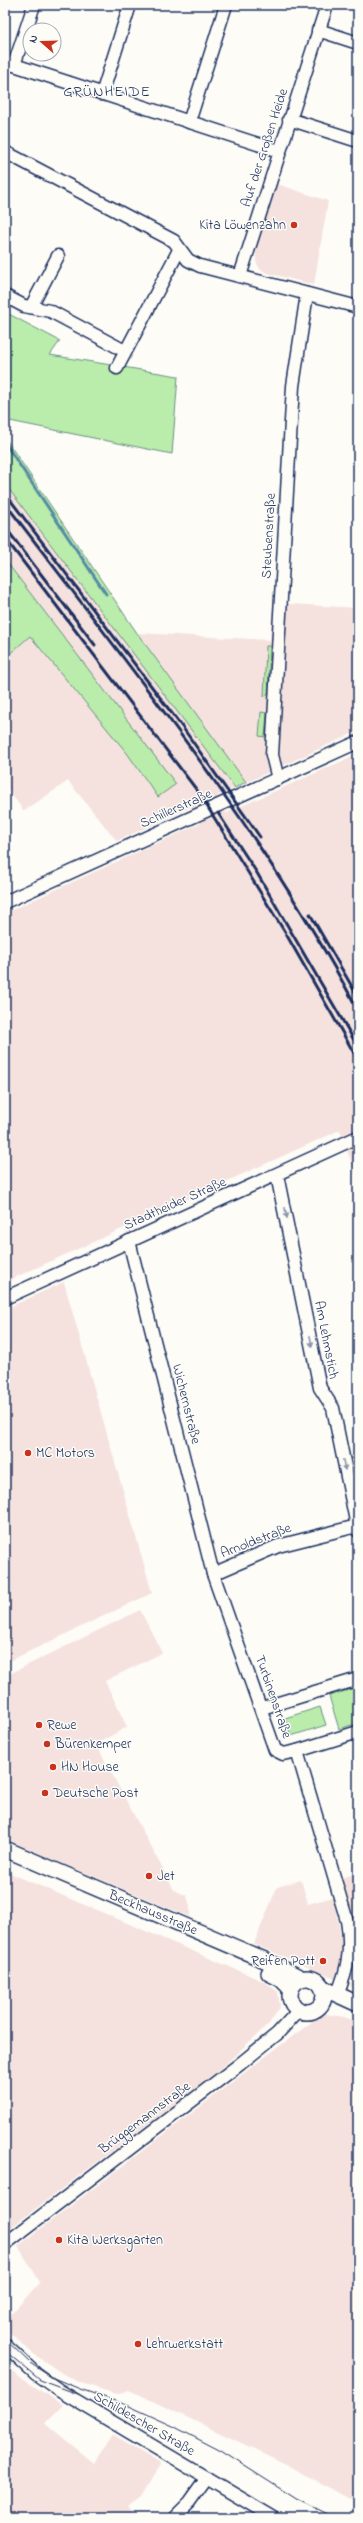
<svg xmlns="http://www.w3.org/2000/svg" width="363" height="2523" viewBox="0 0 363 2523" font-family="'Indie Flower',sans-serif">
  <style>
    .built { fill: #f5e2de }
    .green { fill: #baecab; stroke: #6a8e84 }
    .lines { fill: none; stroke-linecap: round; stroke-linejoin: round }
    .stream { stroke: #548ba5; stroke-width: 3 }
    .minor-casing { stroke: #1b2f5e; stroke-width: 15 }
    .major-casing { stroke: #1b2f5e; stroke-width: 18 }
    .minor { stroke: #fdfcf7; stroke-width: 12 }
    .major { stroke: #fdfcf7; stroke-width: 15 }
    .tram { stroke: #1b2f5e; stroke-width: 1 }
    .rail { stroke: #1b2f5e; stroke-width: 3 }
    .oneway { fill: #8c96aa }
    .poi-dot { fill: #c8321e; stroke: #fdfcf7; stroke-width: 1.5 }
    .labels { text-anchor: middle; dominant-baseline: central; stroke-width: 3; stroke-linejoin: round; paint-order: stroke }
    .street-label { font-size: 14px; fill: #1b2f5e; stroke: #fdfcf7 }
    .poi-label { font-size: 14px; fill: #1b2f5e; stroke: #fdfcf7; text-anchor: start }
    .neighbourhood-label { font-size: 15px; letter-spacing: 1px; fill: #1b2f5e; stroke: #fdfcf7 }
  </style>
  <rect width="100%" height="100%" fill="#fdfcf7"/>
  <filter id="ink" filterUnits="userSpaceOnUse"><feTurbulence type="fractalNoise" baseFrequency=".025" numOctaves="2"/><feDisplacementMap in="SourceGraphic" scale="8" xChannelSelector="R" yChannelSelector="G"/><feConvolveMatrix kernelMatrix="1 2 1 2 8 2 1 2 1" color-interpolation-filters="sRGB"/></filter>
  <g filter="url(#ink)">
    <g class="built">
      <path d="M 277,184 L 328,201 L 314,285 L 267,273 L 260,269 L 256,262 L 256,249 Z"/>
      <path d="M 5,438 L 137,633 L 270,640 L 273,603 L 358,608 L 358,731 L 217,796 L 226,813 L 358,754 L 358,1182 L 340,1130 L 5,1282 L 5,913 L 201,823 L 191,807 L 117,841 L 68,781 L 24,811 L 5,786 L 5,658 L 24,642 L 5,620 Z"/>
      <path d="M 64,1282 L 152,1593 L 5,1663 L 5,1309 Z"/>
      <path d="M 140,1610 L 162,1653 L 105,1681 L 127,1727 L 96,1744 L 174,1890 L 187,1896 L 190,1906 L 190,1917 L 5,1839 L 5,1676 Z"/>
      <path d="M 5,1871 L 265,1982 L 278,1992 L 280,2007 L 269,2024 L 220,2069 L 5,2232 Z"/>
      <path d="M 358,1873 L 358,1947 L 352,1912 L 341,1878 Z"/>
      <path d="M 301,1880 L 308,1904 L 333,1897 L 342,1941 L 341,1958 L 335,1979 L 254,1944 L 277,1887 Z"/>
      <path d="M 358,1966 L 358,1990 L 350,1986 Z"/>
      <path d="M 326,2014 L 344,2017 L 358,2023 L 358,2518 L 352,2517 L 355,2502 L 286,2464 L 129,2390 L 116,2394 L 78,2382 L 63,2374 L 31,2352 L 5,2328 L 5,2321 L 40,2282 L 18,2246 L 265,2057 L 317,2018 Z"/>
      <path d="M 5,2363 L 20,2378 L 63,2405 L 45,2423 L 94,2463 L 112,2434 L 161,2463 L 141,2497 L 128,2507 L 137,2518 L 5,2518 Z"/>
    </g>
    <g class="green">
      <path d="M 5,312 L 60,341 L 50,355 L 178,376 L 172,454 L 5,420 Z"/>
      <path d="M 5,438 L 137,633 L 246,782 L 235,788 L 5,484 Z"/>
      <path d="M 5,560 L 176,784 L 158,797 L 127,753 L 30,636 L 5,658 Z"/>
      <path d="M 266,646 L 270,646 L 268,693 L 264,697 Z"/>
      <path d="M 261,712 L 267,713 L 265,737 L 259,736 Z"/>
      <path d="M 358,1687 L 358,1723 L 339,1729 L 329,1696 Z"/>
      <path d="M 320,1707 L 326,1725 L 291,1736 L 285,1718 Z"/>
    </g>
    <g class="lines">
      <path class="stream" d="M 5,443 L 106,594"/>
      <g class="minor-casing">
        <g id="minor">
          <path d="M 318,30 L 358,43"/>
          <path d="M 5,62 L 279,151"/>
          <path d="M 14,65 L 34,5"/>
          <path d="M 102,94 L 130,5"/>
          <path d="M 289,119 L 358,141"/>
          <path d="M 189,122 L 226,5"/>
          <path d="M 5,152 L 174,241 L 188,260 L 200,266 L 358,307"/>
          <path d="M 240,276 L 327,5"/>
          <path d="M 5,296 L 24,306 L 50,311 L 125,351"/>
          <path d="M 31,307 L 58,256"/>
          <path d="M 117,368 L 179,250"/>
          <path d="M 278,779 L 272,755 L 293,386 L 307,294"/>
          <path d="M 5,902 L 358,742"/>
          <path d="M 277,1175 L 320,1388 L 333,1408 L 358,1531"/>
          <path d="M 129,1241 L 213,1574 L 275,1750 L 283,1754 L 297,1751 L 347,1921 C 352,1948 348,1969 337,1995"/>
          <path d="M 5,1298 L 358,1137"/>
          <path d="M 213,1574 L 278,1546 L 357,1526"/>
          <path d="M 262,1708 L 358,1679"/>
          <path d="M 297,1751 L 358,1732"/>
          <path d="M 5,2244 L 240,2064 L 277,2034 L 299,2010"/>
          <path d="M 5,2345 L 36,2374 L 60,2391 L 274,2518"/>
          <path d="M 174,2518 L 189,2503 L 207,2478"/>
        </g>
      </g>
      <g class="major-casing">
        <g id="major">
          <path d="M 5,1849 L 267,1961 L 301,1978"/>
          <path d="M 269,1973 L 281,1979 L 290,1988"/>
          <circle cx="307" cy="1995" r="17"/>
          <path d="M 323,1988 L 358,2004"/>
        </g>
      </g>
      <use href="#minor" class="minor"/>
      <use href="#major" class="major"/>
      <g class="tram">
        <path d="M 5,2339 L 30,2363 L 51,2377 L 80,2389 L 127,2405 L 173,2426 L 221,2451 L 298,2500 L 335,2518"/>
        <path d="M 5,2351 L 40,2380 L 78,2394"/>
      </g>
      <g class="rail">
        <path d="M 5,493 L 183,728 L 260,837"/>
        <path d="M 5,503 C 130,667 261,828 358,1010"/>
        <path d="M 5,527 L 95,645"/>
        <path d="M 5,538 L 199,793 L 286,934 L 358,1060"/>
        <path d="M 218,813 L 257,873 L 358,1047"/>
        <path d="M 310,914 L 358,997"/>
      </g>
    </g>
    <defs><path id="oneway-solid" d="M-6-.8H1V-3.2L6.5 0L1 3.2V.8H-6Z"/></defs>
    <g class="oneway">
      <use href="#oneway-solid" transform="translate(286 1213) rotate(79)"/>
      <use href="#oneway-solid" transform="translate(311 1341) rotate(79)"/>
      <use href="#oneway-solid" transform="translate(344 1465) rotate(78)"/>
    </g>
  </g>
  <g class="poi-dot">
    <circle cx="294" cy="225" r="4"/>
    <circle cx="28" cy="1453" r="4"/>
    <circle cx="39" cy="1725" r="4"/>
    <circle cx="47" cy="1744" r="4"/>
    <circle cx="53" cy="1767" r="4"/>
    <circle cx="45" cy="1793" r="4"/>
    <circle cx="149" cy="1876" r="4"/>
    <circle cx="323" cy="1961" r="4"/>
    <circle cx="59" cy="2240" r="4"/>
    <circle cx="138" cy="2344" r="4"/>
  </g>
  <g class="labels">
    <g class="street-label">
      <text transform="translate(265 148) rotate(-72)">Auf der Großen Heide</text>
      <text transform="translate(269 536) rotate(-87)">Steubenstraße</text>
      <text transform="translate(176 809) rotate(-24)">Schillerstraße</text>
      <text transform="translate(175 1204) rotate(-24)">Stadtheider Straße</text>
      <text transform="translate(326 1340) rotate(79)">Am Lehmstich</text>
      <text transform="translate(186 1404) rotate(76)">Wichernstraße</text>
      <text transform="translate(256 1541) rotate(-21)">Arnoldstraße</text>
      <text transform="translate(273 1697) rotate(71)">Turbinenstraße</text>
      <text transform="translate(153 1913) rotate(23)">Beckhausstraße</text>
      <text transform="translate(145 2118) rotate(-37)">Brüggemannstraße</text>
      <text transform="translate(144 2424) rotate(30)">Schildescher Straße</text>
    </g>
    <g class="poi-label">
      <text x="286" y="225" text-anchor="end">Kita Löwenzahn</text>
      <text x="36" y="1453">MC Motors</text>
      <text x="47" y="1725">Rewe</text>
      <text x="55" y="1744">Bürenkemper</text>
      <text x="61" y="1767">HN House</text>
      <text x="53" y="1793">Deutsche Post</text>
      <text x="157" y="1876">Jet</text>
      <text x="315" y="1961" text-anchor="end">Reifen Pott</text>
      <text x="67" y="2240">Kita Werksgarten</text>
      <text x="146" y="2344">Lehrwerkstatt</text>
    </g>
    <g class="neighbourhood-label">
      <text x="107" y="92">GRÜNHEIDE</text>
    </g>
  </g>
  <rect width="363" height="2523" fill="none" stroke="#fdfcf7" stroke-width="20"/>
  <rect x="10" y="10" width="343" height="2503" fill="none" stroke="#1b2f5e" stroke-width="1.5" filter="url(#ink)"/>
  <g transform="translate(42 42) rotate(290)"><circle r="19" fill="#fdfcf7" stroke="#a3aaba"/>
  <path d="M0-3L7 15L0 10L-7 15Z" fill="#c8321e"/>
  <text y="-6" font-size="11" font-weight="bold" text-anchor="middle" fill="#1b2f5e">N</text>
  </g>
</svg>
